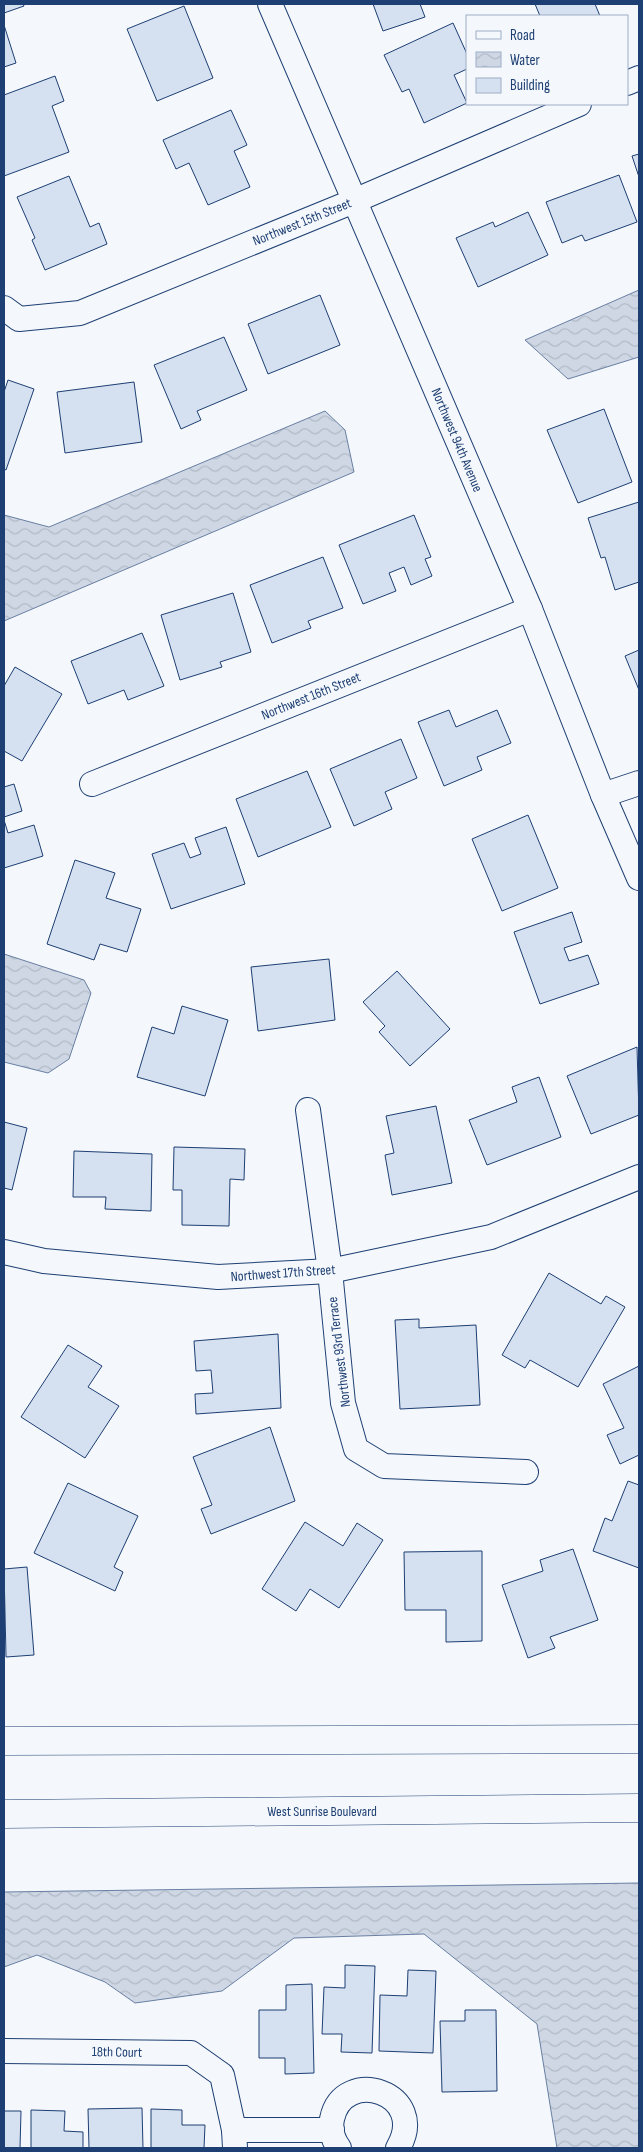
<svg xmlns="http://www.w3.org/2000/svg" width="643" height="2152" viewBox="0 0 643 2152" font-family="'Sofia Sans Condensed',sans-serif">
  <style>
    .water { fill: url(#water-waves); stroke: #687fa3 }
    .building { fill: #d5e0f0; stroke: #1d3f73 }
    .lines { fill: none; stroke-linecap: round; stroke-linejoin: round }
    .minor-casing { stroke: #1d3f73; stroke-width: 26 }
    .trunk-casing { stroke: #1d3f73; stroke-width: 29 }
    .minor { stroke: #f4f7fb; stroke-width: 24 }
    .trunk { stroke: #f4f7fb; stroke-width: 28 }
    .labels { text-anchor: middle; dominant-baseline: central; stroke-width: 4; stroke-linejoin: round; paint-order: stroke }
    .street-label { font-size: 14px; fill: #1d3f73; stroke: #f4f7fb }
  </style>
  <defs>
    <pattern id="water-waves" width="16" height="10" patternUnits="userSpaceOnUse" patternTransform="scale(1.25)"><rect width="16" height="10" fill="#cfd7e4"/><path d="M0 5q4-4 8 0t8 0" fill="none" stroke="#b1bac7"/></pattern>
  </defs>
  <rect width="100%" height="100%" fill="#f4f7fb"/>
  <g class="water">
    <path d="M 639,290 L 639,357 L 568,379 L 525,340 Z"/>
    <path d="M 325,411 L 345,430 L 354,472 L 4,621 L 4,515 L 49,527 Z"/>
    <path d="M 4,954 L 84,980 L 91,993 L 69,1059 L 48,1073 L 4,1062 Z"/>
    <path d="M 639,1883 L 639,2148 L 557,2148 L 537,2024 L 424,1934 L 294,1938 L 222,1991 L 135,2003 L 105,1982 L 37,1955 L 4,1967 L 4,1892 Z"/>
  </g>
  <g class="building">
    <path d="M 4,4 L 23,4 L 24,6 L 4,13 Z"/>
    <path d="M 373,4 L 420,4 L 425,17 L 383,31 Z"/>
    <path d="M 535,4 L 595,4 L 600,16 L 540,16 Z"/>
    <path d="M 184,6 L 213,78 L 157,101 L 127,29 Z"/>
    <path d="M 453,23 L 467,54 L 467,69 L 454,75 L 467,103 L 424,123 L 409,89 L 402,92 L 384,55 Z"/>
    <path d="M 4,25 L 16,63 L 4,67 Z"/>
    <path d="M 55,76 L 64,101 L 52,106 L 69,152 L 4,176 L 4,95 Z"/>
    <path d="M 231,110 L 247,145 L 234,151 L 250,187 L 208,205 L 189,163 L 176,169 L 163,140 Z"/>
    <path d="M 639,154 L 639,177 L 632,156 Z"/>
    <path d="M 619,175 L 637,222 L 585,241 L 582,235 L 562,243 L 546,202 Z"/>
    <path d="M 69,176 L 90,227 L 99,223 L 107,244 L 45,270 L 32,240 L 35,238 L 17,197 Z"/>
    <path d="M 528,212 L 548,255 L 478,287 L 456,238 L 493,222 L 495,227 Z"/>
    <path d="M 320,295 L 340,345 L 268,374 L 248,324 Z"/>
    <path d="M 224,337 L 247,390 L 197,411 L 201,420 L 181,429 L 154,365 Z"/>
    <path d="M 8,380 L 34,389 L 6,470 L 4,469 L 4,392 Z"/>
    <path d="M 134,382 L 142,442 L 65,453 L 57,392 Z"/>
    <path d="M 604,409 L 632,482 L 578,503 L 547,430 Z"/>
    <path d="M 639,502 L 639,582 L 615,590 L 605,557 L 601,558 L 588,518 Z"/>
    <path d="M 414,515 L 431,557 L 425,559 L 432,576 L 411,585 L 404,567 L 389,573 L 396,591 L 363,604 L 339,545 Z"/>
    <path d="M 323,557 L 343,608 L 308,621 L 311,628 L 272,643 L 250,585 Z"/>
    <path d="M 233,593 L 251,652 L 220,662 L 222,667 L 180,680 L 161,615 Z"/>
    <path d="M 142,633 L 164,686 L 128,700 L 124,690 L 88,704 L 71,661 Z"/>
    <path d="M 639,650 L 639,690 L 625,656 Z"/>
    <path d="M 15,667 L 62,694 L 22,761 L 4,751 L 4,686 Z"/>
    <path d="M 449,710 L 456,727 L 497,710 L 511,743 L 477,757 L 482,770 L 444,786 L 418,722 Z"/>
    <path d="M 401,739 L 417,778 L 385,792 L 392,809 L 354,826 L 330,769 Z"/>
    <path d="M 307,771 L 331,827 L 258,857 L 236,799 Z"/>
    <path d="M 14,784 L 22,811 L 4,817 L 4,787 Z"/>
    <path d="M 528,815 L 558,888 L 502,911 L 472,839 Z"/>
    <path d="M 4,820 L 8,833 L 34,825 L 43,856 L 4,868 Z"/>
    <path d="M 226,827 L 245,884 L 171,909 L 152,854 L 184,843 L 190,858 L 201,854 L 195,838 Z"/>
    <path d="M 75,860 L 115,873 L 106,898 L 141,909 L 127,952 L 100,944 L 94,960 L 47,944 Z"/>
    <path d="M 572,912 L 582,942 L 564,948 L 569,961 L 588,955 L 599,984 L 540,1004 L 514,932 Z"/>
    <path d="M 329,959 L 335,1020 L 258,1031 L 251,967 Z"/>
    <path d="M 397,971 L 450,1029 L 410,1066 L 379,1032 L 385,1026 L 363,1002 Z"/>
    <path d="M 182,1006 L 228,1020 L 205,1096 L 137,1077 L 152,1027 L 174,1034 Z"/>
    <path d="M 637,1047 L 639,1115 L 591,1134 L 567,1076 Z"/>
    <path d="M 539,1077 L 561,1137 L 487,1165 L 469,1120 L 517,1102 L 512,1087 Z"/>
    <path d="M 436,1106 L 452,1183 L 392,1195 L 385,1155 L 394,1153 L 386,1116 Z"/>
    <path d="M 4,1122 L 27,1128 L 12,1190 L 4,1188 Z"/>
    <path d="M 174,1147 L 245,1149 L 244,1180 L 230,1179 L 229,1226 L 182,1225 L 182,1190 L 173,1190 Z"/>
    <path d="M 74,1151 L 152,1154 L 151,1211 L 105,1209 L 106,1197 L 73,1197 Z"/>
    <path d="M 549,1273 L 601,1304 L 606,1296 L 625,1307 L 578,1387 L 530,1360 L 525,1368 L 502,1355 Z"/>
    <path d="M 419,1319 L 419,1328 L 476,1325 L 480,1405 L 400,1409 L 395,1320 Z"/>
    <path d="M 278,1334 L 281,1408 L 196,1414 L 195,1394 L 213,1393 L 211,1370 L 196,1371 L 194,1341 Z"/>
    <path d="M 68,1345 L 102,1366 L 88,1387 L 119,1406 L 85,1458 L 21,1417 Z"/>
    <path d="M 639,1366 L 639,1455 L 620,1464 L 607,1435 L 624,1428 L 603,1384 Z"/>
    <path d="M 270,1427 L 295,1501 L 211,1534 L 201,1509 L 212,1505 L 193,1457 Z"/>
    <path d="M 628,1481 L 639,1485 L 639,1568 L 593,1551 L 605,1518 L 612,1521 Z"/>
    <path d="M 68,1483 L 138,1516 L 114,1567 L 123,1572 L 115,1591 L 34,1553 Z"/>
    <path d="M 305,1522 L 343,1546 L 357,1523 L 383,1540 L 339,1608 L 310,1589 L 296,1611 L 262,1589 Z"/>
    <path d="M 573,1549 L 598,1620 L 550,1637 L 555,1648 L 528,1658 L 502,1585 L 543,1571 L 540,1560 Z"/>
    <path d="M 482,1551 L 482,1641 L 446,1642 L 446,1610 L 405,1610 L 404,1552 Z"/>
    <path d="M 27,1567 L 34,1655 L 6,1657 L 4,1569 Z"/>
    <path d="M 345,1965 L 375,1966 L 372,2053 L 341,2052 L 342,2034 L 322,2034 L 324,1987 L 345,1988 Z"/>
    <path d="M 408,1970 L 436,1971 L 433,2053 L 379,2051 L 380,1995 L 407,1996 Z"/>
    <path d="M 312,1984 L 314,2073 L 285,2074 L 285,2058 L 259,2058 L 259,2010 L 286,2010 L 286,1985 Z"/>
    <path d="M 465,2010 L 496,2010 L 497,2091 L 442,2092 L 440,2021 L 465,2021 Z"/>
    <path d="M 142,2108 L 143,2148 L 89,2148 L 88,2109 Z"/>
    <path d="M 151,2109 L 182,2110 L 182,2125 L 205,2125 L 204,2148 L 151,2148 Z"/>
    <path d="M 31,2110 L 65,2111 L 64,2131 L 83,2132 L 83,2148 L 31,2148 Z"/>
    <path d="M 4,2111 L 21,2111 L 20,2148 L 4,2148 Z"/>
  </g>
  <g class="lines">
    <g class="minor-casing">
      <g id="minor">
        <path d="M 270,4 L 530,609 L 603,795 L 639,878"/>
        <path d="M 627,83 L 639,78"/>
        <path d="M 4,308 L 19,319 L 80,313 L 354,201 L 579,104"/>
        <path d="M 92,784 L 530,609"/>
        <path d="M 603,795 L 639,783"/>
        <path d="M 308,1110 L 330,1271 L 343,1403 L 356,1449 L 384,1466 L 526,1472"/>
        <path d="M 4,1252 L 44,1261 L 218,1277 L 330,1271 L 491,1237 L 639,1177"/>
        <path d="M 4,2051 L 191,2053 L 222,2075 L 234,2130 L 235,2148"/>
        <path d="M 234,2130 L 332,2130"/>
        <path d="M 339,2148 C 333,2140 330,2129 332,2119 C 343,2065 430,2093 398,2148"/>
      </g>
    </g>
    <g class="trunk-casing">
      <g id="trunk">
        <path d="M 4,1741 L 639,1739"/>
        <path d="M 4,1814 L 639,1808"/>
      </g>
    </g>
    <use href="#minor" class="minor"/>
    <use href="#trunk" class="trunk"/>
  </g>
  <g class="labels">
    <g class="street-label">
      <text transform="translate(302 222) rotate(-22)">Northwest 15th Street</text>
      <text transform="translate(457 440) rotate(67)">Northwest 94th Avenue</text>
      <text transform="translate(311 696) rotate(-22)">Northwest 16th Street</text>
      <text transform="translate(283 1273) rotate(-4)">Northwest 17th Street</text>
      <text transform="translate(339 1352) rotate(-97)">Northwest 93rd Terrace</text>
      <text x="322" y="1811">West Sunrise Boulevard</text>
      <text transform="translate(117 2052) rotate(1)">18th Court</text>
    </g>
  </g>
  <rect width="643" height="2152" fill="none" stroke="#1d3f73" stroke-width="10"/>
  <rect x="466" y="15" width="162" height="90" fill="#f4f7fb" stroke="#9eadc5"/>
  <rect x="476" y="31" width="25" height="8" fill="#f4f7fb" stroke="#9eadc5"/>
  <text x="510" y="40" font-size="15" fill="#1d3f73">Road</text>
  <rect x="476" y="52" width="25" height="15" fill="url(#water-waves)" stroke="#9eadc5"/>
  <text x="510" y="65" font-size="15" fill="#1d3f73">Water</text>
  <rect x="476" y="78" width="25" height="15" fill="#d5e0f0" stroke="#9eadc5"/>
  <text x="510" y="90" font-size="15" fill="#1d3f73">Building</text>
</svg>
